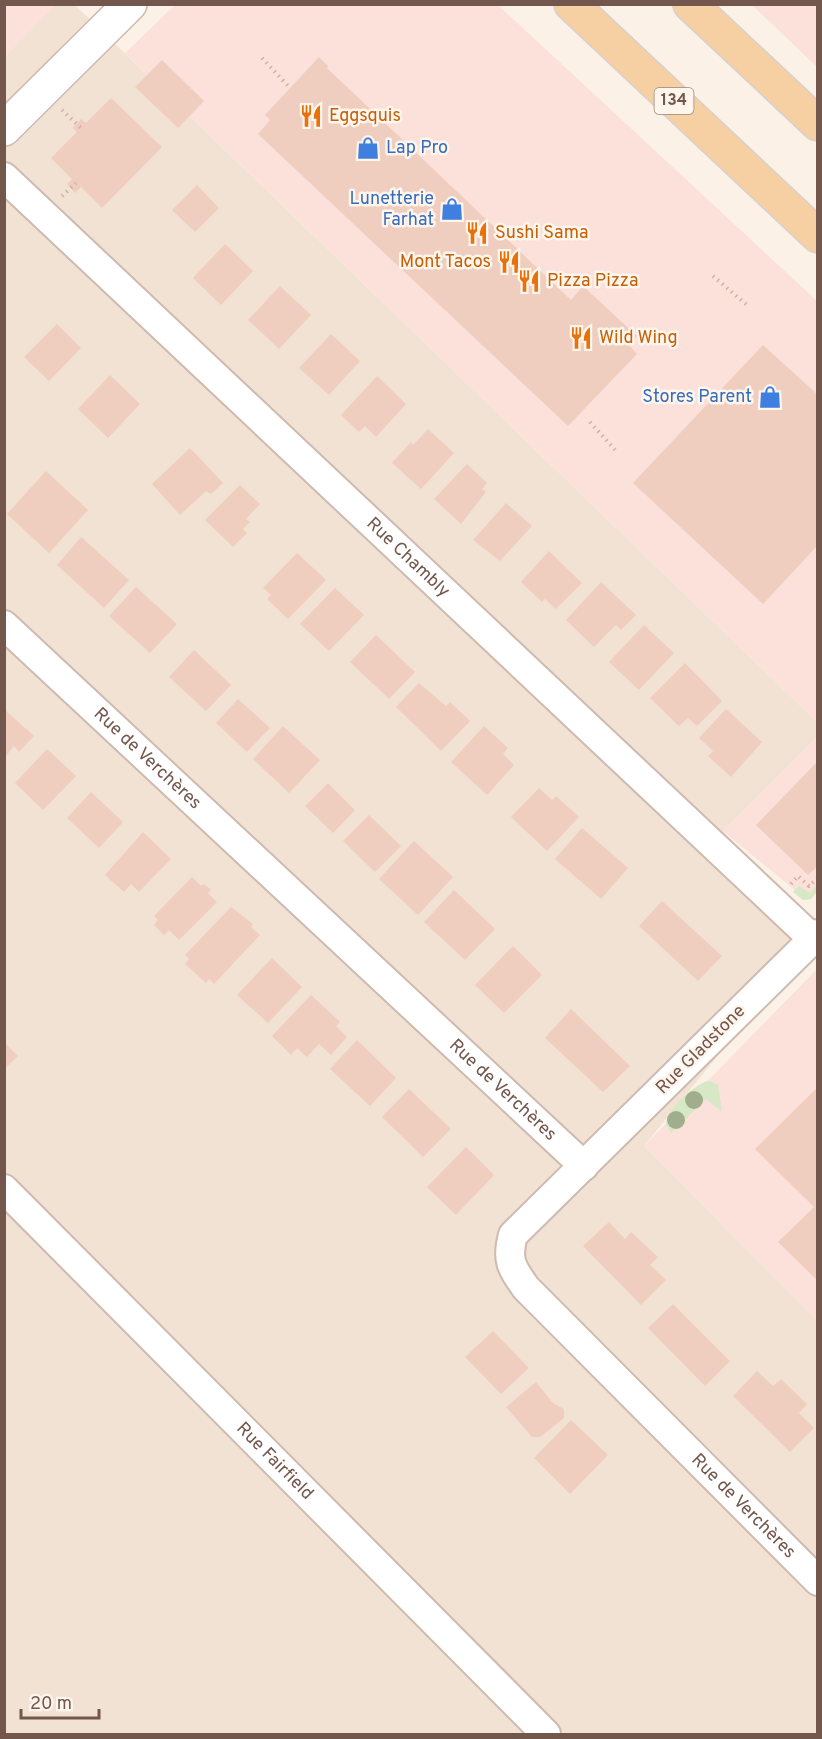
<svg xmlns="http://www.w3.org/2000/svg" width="822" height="1739" viewBox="0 0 822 1739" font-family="Overpass,sans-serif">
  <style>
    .residential { fill: #f2e2d4 }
    .commercial { fill: #fbe1da }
    .green { fill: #d6e8c5 }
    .building { fill: #efcebf }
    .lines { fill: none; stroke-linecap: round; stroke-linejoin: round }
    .minor-casing { stroke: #cebaaf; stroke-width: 32 }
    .tertiary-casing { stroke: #cebaaf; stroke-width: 36 }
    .primary-casing { stroke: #d8d0cd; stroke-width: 36 }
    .path { stroke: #d4b1a2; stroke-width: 4; stroke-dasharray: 1.5 4.5; stroke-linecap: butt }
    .minor { stroke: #fff; stroke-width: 28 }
    .tertiary { stroke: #fff; stroke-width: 33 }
    .primary { stroke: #f6cfa2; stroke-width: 33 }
    .tree { fill: #a1ae8d }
    .labels { text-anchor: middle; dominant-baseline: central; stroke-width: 5; stroke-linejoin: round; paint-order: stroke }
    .shield { fill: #fef5ec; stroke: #9d867c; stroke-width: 1.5 }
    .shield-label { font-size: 16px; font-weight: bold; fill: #73564c }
    .food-label { font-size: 18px; fill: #c56008; stroke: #fef5ec; text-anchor: start }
    .shop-label { font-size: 18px; fill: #366cbe; stroke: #fef5ec; text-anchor: end }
    .street-label { font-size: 18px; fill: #73564c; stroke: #fef5ec }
  </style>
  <rect width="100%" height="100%" fill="#fbf1e6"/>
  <path class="residential" d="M 55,5 L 75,5 L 817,722 L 817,737 L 723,831 L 813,939 L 644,1146 L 817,1320 L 817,1734 L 5,1734 L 4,57 Z"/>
  <g class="commercial">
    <path d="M 5,4 L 55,5 L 5,57 L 4,5 Z"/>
    <path d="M 175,5 L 498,5 L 817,301 L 817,722 L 125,53 Z"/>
    <path d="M 752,5 L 817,5 L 817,67 Z"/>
    <path d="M 817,737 L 818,890 L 807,900 L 723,831 Z"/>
    <path d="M 817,969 L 817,1320 L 644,1146 Z"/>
  </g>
  <g class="green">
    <path d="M 817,885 L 817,892 L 811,899 L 803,900 L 793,892 L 799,886 L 810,893 Z"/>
    <path d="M 709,1081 L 718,1085 L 722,1112 L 706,1099 L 671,1133 L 666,1124 C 666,1111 696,1082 709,1081 Z"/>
  </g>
  <g class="building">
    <path d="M 319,57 L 328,66 L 327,68 L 571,300 L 583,286 L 637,336 L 629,345 L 637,354 L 568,426 L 258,134 L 270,120 L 265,115 Z"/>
    <path d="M 162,60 L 204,101 L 178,128 L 135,87 Z"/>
    <path d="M 111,98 L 162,147 L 102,208 L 81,187 L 75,193 L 67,184 L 72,179 L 51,158 L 77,132 L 73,128 L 81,119 L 86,123 Z"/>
    <path d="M 197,185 L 219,208 L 195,232 L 172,210 Z"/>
    <path d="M 225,244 L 253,271 L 221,305 L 193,278 Z"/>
    <path d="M 280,286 L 311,315 L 279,349 L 248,320 Z"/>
    <path d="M 57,324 L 81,348 L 49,381 L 24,357 Z"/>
    <path d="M 331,334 L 360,361 L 329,395 L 299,368 Z"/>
    <path d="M 763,345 L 818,395 L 818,545 L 763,604 L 633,483 Z"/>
    <path d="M 110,375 L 140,404 L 108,438 L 78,409 Z"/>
    <path d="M 377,376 L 406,404 L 376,437 L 365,426 L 359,432 L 341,415 Z"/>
    <path d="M 428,429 L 454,453 L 421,489 L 392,463 L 411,442 L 413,445 Z"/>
    <path d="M 190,448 L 223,483 L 211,494 L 206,491 L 180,515 L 152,484 Z"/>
    <path d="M 467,464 L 487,483 L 482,489 L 486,492 L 461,524 L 434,499 Z"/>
    <path d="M 46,471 L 88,510 L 49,553 L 7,514 Z"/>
    <path d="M 240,485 L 260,504 L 246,519 L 250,522 L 243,529 L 247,533 L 233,547 L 205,520 Z"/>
    <path d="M 506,503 L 532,526 L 500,561 L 473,540 Z"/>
    <path d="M 81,537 L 129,580 L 104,608 L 57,565 Z"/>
    <path d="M 549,551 L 582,583 L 556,609 L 545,599 L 542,602 L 521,582 Z"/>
    <path d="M 297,553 L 326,580 L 288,619 L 267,599 L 271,595 L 263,588 Z"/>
    <path d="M 601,582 L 636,615 L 621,630 L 616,625 L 594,647 L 566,620 Z"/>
    <path d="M 136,587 L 177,624 L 150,653 L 109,616 Z"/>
    <path d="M 335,588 L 364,615 L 329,651 L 300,624 Z"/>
    <path d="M 644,625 L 674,653 L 639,690 L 609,662 Z"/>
    <path d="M 376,635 L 415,672 L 389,699 L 350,662 Z"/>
    <path d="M 194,650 L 231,685 L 206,711 L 169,677 Z"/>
    <path d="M 685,663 L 722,701 L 697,726 L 688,718 L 679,726 L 650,698 Z"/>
    <path d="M 419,683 L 446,706 L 450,702 L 470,721 L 441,751 L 396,707 Z"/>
    <path d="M 238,699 L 270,728 L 247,752 L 216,723 Z"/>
    <path d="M 726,709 L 762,742 L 731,777 L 708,756 L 713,751 L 699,738 Z"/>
    <path d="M 5,710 L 34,736 L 19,752 L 14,746 L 5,757 Z"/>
    <path d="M 283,726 L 320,760 L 289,793 L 253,759 Z"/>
    <path d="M 484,726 L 508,748 L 503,754 L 514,765 L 487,795 L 451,762 Z"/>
    <path d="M 47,749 L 76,776 L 43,810 L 15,783 Z"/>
    <path d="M 818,761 L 818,866 L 808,875 L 756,825 Z"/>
    <path d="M 328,783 L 355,810 L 333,833 L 305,806 Z"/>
    <path d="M 539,788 L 552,800 L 556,796 L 579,817 L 547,851 L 511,817 Z"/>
    <path d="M 91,792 L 123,822 L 99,848 L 67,818 Z"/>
    <path d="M 369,815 L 401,846 L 375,872 L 343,841 Z"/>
    <path d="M 582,828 L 628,868 L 601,899 L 555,859 Z"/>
    <path d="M 143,832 L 171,859 L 139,892 L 131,884 L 124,892 L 105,875 Z"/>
    <path d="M 414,841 L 453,877 L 418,915 L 379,879 Z"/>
    <path d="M 192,877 L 201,886 L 204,884 L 211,890 L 208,893 L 217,902 L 179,940 L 169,930 L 164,935 L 154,925 L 158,920 L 154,916 Z"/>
    <path d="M 454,890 L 495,929 L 465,960 L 424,922 Z"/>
    <path d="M 662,901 L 722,956 L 698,981 L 639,926 Z"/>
    <path d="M 231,907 L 253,924 L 251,927 L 260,935 L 214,984 L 209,979 L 206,983 L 185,964 L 189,959 L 185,955 Z"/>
    <path d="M 513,946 L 542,975 L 504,1013 L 475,985 Z"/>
    <path d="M 272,958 L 302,987 L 268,1023 L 237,995 Z"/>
    <path d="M 311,995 L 340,1022 L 336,1026 L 347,1037 L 331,1055 L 319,1044 L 307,1057 L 297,1048 L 291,1055 L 272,1036 Z"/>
    <path d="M 571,1009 L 630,1066 L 603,1092 L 545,1038 Z"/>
    <path d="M 357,1040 L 396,1078 L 370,1106 L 330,1069 Z"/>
    <path d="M 4,1042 L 18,1056 L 4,1069 Z"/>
    <path d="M 818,1087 L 818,1281 L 778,1242 L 814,1207 L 755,1149 Z"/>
    <path d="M 409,1089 L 451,1129 L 423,1157 L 382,1117 Z"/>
    <path d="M 466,1147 L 494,1175 L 456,1215 L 427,1187 Z"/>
    <path d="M 609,1222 L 625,1239 L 631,1232 L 658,1257 L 650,1265 L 666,1280 L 641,1305 L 583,1246 Z"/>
    <path d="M 673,1304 L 730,1361 L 705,1386 L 648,1328 Z"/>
    <path d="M 493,1331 L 529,1368 L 501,1394 L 465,1357 Z"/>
    <path d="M 757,1371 L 773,1386 L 781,1379 L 807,1404 L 799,1413 L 814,1428 L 790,1452 L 733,1396 Z"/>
    <path d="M 536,1382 L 553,1403 L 564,1409 L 564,1418 L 540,1437 L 532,1437 L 506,1407 Z"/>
    <path d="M 571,1420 L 608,1455 L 570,1494 L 534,1458 Z"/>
  </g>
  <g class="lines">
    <g class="minor-casing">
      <g id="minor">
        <path id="s1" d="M 4,177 L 813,939"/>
        <path id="s2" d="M 4,625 L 584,1166"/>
        <path id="s3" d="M 818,934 L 513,1235 C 506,1261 512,1268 526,1288 L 818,1581"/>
        <path id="s4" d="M 4,1189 L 546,1734"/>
      </g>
    </g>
    <g class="tertiary-casing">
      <path id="tertiary" d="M 4,129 L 130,4"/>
    </g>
    <g class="primary-casing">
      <g id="primary">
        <path d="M 571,4 L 818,236"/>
        <path d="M 690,4 L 818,124"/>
      </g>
    </g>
    <g class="path">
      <path d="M 262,58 L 290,88"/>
      <path d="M 62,110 L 81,128"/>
      <path d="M 62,196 L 76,183"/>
      <path d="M 713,276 L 747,305"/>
      <path d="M 590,422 L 616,451"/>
      <path d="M 791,884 L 798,876 L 809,886 L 818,878"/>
    </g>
    <use href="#minor" class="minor"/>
    <use href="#tertiary" class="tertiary"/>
    <use href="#primary" class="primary"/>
  </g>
  <g class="tree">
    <circle cx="694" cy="1100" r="9"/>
    <circle cx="676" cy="1120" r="9"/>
  </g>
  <defs>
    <g id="restaurant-bare" transform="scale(1.8)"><path d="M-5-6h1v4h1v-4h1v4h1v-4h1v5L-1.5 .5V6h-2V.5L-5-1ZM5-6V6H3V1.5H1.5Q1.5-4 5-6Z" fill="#e8710a" stroke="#fef5ec" stroke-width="2.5" paint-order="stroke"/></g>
    <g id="shop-bare" transform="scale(1.8)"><path d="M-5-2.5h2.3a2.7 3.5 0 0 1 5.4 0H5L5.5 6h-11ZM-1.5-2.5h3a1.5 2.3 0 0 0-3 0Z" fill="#3f7fe0" stroke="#fef5ec" stroke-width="2.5" paint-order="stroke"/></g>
  </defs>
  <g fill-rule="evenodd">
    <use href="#restaurant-bare" x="311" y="116"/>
    <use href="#shop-bare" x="368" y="148"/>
    <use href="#shop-bare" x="452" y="209"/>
    <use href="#restaurant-bare" x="477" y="233"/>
    <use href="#restaurant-bare" x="509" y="262"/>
    <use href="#restaurant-bare" x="529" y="281"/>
    <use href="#restaurant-bare" x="581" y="338"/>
    <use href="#shop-bare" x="770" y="397"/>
  </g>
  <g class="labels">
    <rect class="shield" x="654.5" y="88" width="39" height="26" rx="4.5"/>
    <g class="shield-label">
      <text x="674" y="101">134</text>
    </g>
    <g class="food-label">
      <text x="329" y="116">Eggsquis</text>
      <text x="495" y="233">Sushi Sama</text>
      <text x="491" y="262" text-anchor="end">Mont Tacos</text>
      <text x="547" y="281">Pizza Pizza</text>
      <text x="599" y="338">Wild Wing</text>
    </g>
    <g class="shop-label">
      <text x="386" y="148" text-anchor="start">Lap Pro</text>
      <text x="434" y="199">Lunetterie<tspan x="434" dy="21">Farhat</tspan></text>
      <text x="752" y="397">Stores Parent</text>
    </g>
    <g class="street-label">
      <text stroke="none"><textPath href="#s1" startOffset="555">Rue Chambly</textPath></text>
      <text stroke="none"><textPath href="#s2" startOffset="196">Rue de Verchères</textPath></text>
      <text transform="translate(701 1050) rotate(-45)">Rue Gladstone</text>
      <text stroke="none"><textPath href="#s2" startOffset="682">Rue de Verchères</textPath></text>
      <text stroke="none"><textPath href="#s4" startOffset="384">Rue Fairfield</textPath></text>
      <text stroke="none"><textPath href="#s3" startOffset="794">Rue de Verchères</textPath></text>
    </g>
  </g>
  <rect width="822" height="1739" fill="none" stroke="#73564c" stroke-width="12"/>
  <path d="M21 1709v9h78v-9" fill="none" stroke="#73564c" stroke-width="3"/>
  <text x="30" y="1709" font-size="18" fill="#73564c" stroke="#fef5ec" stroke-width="4.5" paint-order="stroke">20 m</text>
</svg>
